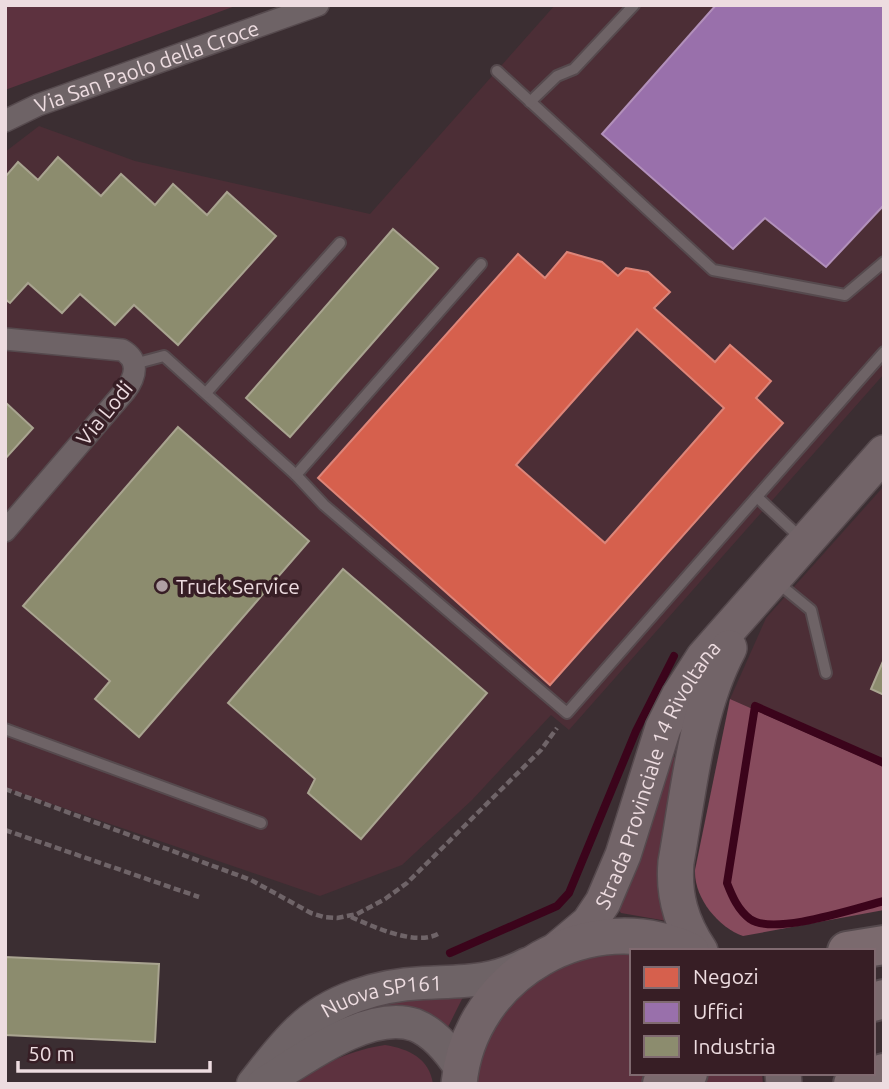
<svg xmlns="http://www.w3.org/2000/svg" width="889" height="1089" viewBox="0 0 889 1089" font-family="Ubuntu,sans-serif">
  <style>
    .built { fill: #4c2e36 }
    .green { fill: #5d323f }
    .forest { fill: #874b5d }
    .shops { fill: #d6604d; stroke: #dd8579; stroke-width: 2; fill-rule: evenodd }
    .offices { fill: #9970ab; stroke: #b290bb; stroke-width: 2 }
    .industry { fill: #8c8c6e; stroke: #a9a490; stroke-width: 2 }
    .lines { fill: none; stroke-linecap: round; stroke-linejoin: round }
    .stream { stroke: #3b041b; stroke-width: 8 }
    .lane-casing { stroke: #564a4e; stroke-width: 14 }
    .street-casing { stroke: #564a4e; stroke-width: 24 }
    .secondary-casing { stroke: #564a4e; stroke-width: 35 }
    .primary-casing { stroke: #564a4e; stroke-width: 38 }
    .highway-casing { stroke: #564a4e; stroke-width: 42 }
    .path { stroke: #6f6468; stroke-width: 4.5; stroke-dasharray: 7 3.5; stroke-linecap: butt }
    .lane { stroke: #6e6366; stroke-width: 10 }
    .street { stroke: #6e6366; stroke-width: 21 }
    .secondary { stroke: #6e6366; stroke-width: 32 }
    .primary { stroke: #726468; stroke-width: 35 }
    .highway { stroke: #7b6a6e; stroke-width: 38 }
    .poi-dot { fill: #af9fa3; stroke: #371e25; stroke-width: 2.5 }
    .labels { text-anchor: middle; dominant-baseline: central; stroke-width: 7; stroke-linejoin: round; paint-order: stroke }
    .street-label { font-size: 21px; fill: #eddce0; stroke: #371e25 }
    .poi-label { font-size: 21px; fill: #eddce0; stroke: #371e25; text-anchor: start }
  </style>
  <rect width="100%" height="100%" fill="#3b2e32"/>
  <g class="built">
    <path d="M 555,5 L 884,5 L 884,374 L 569,730 L 551,715 L 472,800 L 402,865 L 320,896 L 8,789 L 5,786 L 5,152 L 39,126 L 135,161 L 370,214 Z"/>
    <path d="M 884,486 L 884,767 L 730,699 L 766,618 Z"/>
  </g>
  <g class="green">
    <path d="M 5,5 L 238,5 L 5,90 Z"/>
    <path d="M 674,757 L 678,758 L 667,921 L 621,913 L 619,910 L 670,761 Z"/>
    <path d="M 620,954 L 632,954 L 632,1073 L 762,1073 L 763,1084 L 474,1084 C 477,1072 479,1058 483,1047 C 507,990 560,957 620,954 Z"/>
    <path d="M 464,995 L 448,1027 L 444,1030 C 413,1010 404,1005 366,1007 L 368,1003 Z"/>
    <path d="M 385,1045 C 409,1049 429,1058 433,1084 L 295,1084 C 318,1064 356,1049 385,1045 Z"/>
  </g>
  <path class="forest" d="M 730,699 L 884,767 L 884,910 L 743,936 C 718,927 694,898 695,870 Z"/>
  <path class="shops" d="M 567,252 L 602,262 L 618,276 L 626,268 L 648,272 L 670,292 L 654,308 L 715,362 L 730,345 L 771,381 L 756,398 L 783,423 L 550,685 L 318,478 L 518,254 L 545,278 ZM 637,329 L 724,408 L 605,543 L 516,465 Z"/>
  <path class="offices" d="M 716,5 L 884,5 L 884,205 L 826,267 L 765,218 L 733,249 L 602,134 Z"/>
  <g class="industry">
    <path d="M 58,157 L 101,196 L 121,174 L 155,205 L 173,184 L 207,215 L 227,192 L 276,236 L 178,345 L 134,305 L 115,325 L 80,294 L 62,313 L 28,283 L 10,303 L 5,299 L 5,177 L 18,162 L 38,180 Z"/>
    <path d="M 393,229 L 438,268 L 290,437 L 246,398 Z"/>
    <path d="M 5,402 L 33,428 L 5,459 Z"/>
    <path d="M 178,427 L 309,541 L 139,737 L 95,699 L 110,681 L 23,606 Z"/>
    <path d="M 343,569 L 487,693 L 361,839 L 308,793 L 315,779 L 228,703 Z"/>
    <path d="M 884,659 L 884,695 L 871,689 Z"/>
    <path d="M 5,957 L 159,964 L 155,1042 L 5,1035 Z"/>
  </g>
  <g class="lines">
    <g class="stream">
      <path d="M 884,763 L 755,706 L 727,883 C 732,896 738,910 750,919 C 774,936 856,908 884,901"/>
      <path d="M 450,953 L 557,906 L 569,893 L 636,731 L 674,656"/>
    </g>
    <g class="lane-casing">
      <g id="lane">
        <path d="M 497,71 L 713,270 L 845,295 L 884,262"/>
        <path d="M 530,102 L 557,76 L 574,69 L 634,5"/>
        <path d="M 134,364 L 164,356 L 296,475 L 324,505 L 567,713 L 884,352"/>
        <path d="M 206,393 L 340,243"/>
        <path d="M 296,475 L 481,264"/>
        <path d="M 757,497 L 803,540"/>
        <path d="M 778,583 L 811,610 L 826,673"/>
        <path d="M 5,729 L 261,823"/>
      </g>
    </g>
    <g class="street-casing">
      <g id="street">
        <path id="s1" d="M 5,121 L 38,105 L 318,5"/>
        <path d="M 5,339 L 122,350 C 140,360 136,377 125,391 L 5,531"/>
      </g>
    </g>
    <g class="secondary-casing">
      <g id="secondary">
        <path id="s2" d="M 253,1084 C 268,1065 282,1046 299,1030 C 331,999 379,985 423,983 C 462,981 492,983 527,964"/>
        <path d="M 263,1084 C 301,1061 368,1009 415,1025 C 435,1033 450,1052 461,1069"/>
      </g>
    </g>
    <g class="primary-casing">
      <g id="primary">
        <path id="s3" d="M 558,949 L 589,923 L 603,902 L 623,855 L 663,728 L 679,696 L 704,657 L 884,453"/>
        <path d="M 700,951 C 681,923 673,895 676,862 C 689,791 695,712 729,648"/>
        <path d="M 783,1073 L 784,1084"/>
        <path d="M 459,1084 C 469,973 591,904 691,951"/>
      </g>
    </g>
    <g class="highway-casing">
      <g id="highway">
        <path d="M 847,951 L 884,945"/>
        <path d="M 873,1002 L 884,999"/>
        <path d="M 662,1084 L 688,1073"/>
        <path d="M 853,1084 L 884,1073"/>
      </g>
    </g>
    <g class="path">
      <path d="M 5,789 L 251,880 L 311,913 L 324,917 L 337,918 L 357,914 L 385,899 L 407,883 L 541,750 L 557,728"/>
      <path d="M 5,830 L 199,897"/>
      <path d="M 351,917 C 374,927 415,946 438,934"/>
    </g>
    <use href="#lane" class="lane"/>
    <use href="#street" class="street"/>
    <use href="#secondary" class="secondary"/>
    <use href="#primary" class="primary"/>
    <use href="#highway" class="highway"/>
  </g>
  <circle class="poi-dot" cx="162" cy="586" r="7"/>
  <g class="labels">
    <g class="street-label">
      <text stroke="none"><textPath href="#s1" startOffset="152">Via San Paolo della Croce</textPath></text>
      <text transform="translate(104 413) rotate(-51)">Via Lodi</text>
      <text stroke="none"><textPath href="#s3" startOffset="205">Strada Provinciale 14 Rivoltana</textPath></text>
      <text stroke="none"><textPath href="#s2" startOffset="163">Nuova SP161</textPath></text>
    </g>
    <g class="poi-label">
      <text x="176" y="586">Truck Service</text>
    </g>
  </g>
  <rect width="889" height="1089" fill="none" stroke="#eddce0" stroke-width="14"/>
  <rect x="630" y="949" width="245" height="126" fill="#371e25" stroke="#806a70" stroke-width="2"/>
  <rect x="644" y="967" width="35" height="21" fill="#d6604d" stroke="#806a70" stroke-width="2"/>
  <text x="693" y="984" font-size="21" fill="#eddce0">Negozi</text>
  <rect x="644" y="1002" width="35" height="21" fill="#9970ab" stroke="#806a70" stroke-width="2"/>
  <text x="693" y="1019" font-size="21" fill="#eddce0">Uffici</text>
  <rect x="644" y="1036" width="35" height="21" fill="#8c8c6e" stroke="#806a70" stroke-width="2"/>
  <text x="693" y="1054" font-size="21" fill="#eddce0">Industria</text>
  <path d="M18 1061v10h192v-10" fill="none" stroke="#eddce0" stroke-width="3.5"/>
  <text x="28" y="1061" font-size="21" fill="#eddce0" stroke="#371e25" stroke-width="5" paint-order="stroke">50 m</text>
</svg>
